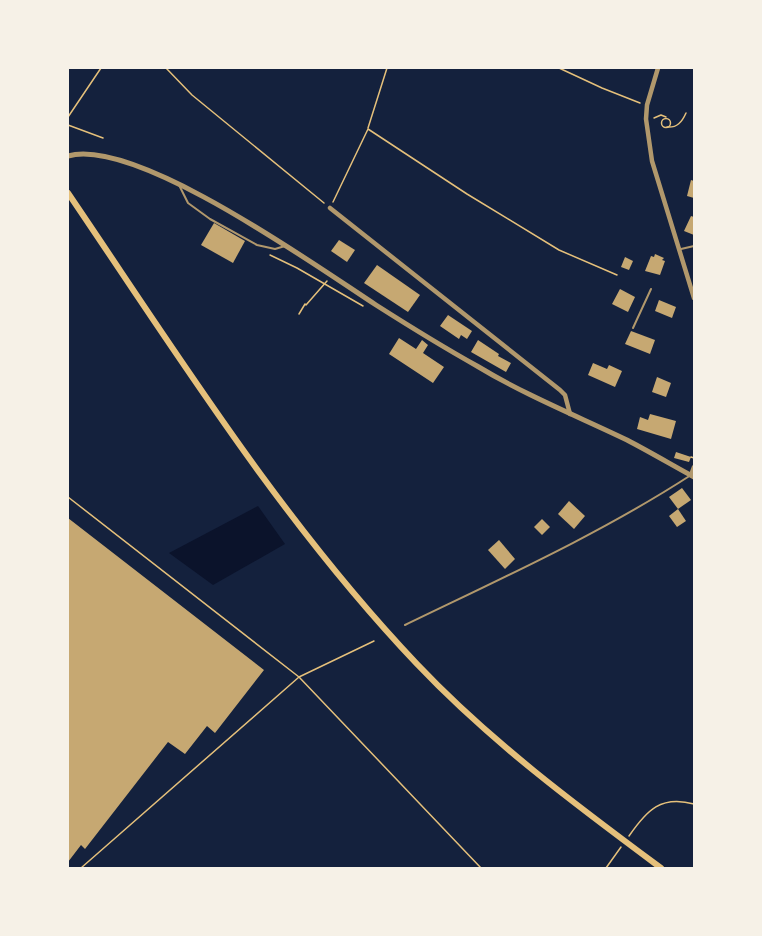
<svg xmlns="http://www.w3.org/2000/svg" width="762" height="936" viewBox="0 0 762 936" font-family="'DejaVu Sans',sans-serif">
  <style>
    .water { fill: #0b132b }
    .building { fill: #c6a872 }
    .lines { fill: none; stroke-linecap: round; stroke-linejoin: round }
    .path { stroke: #e5c07b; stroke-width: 1.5 }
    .service { stroke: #b1986c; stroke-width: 2 }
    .minor { stroke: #b1986c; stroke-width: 4.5 }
    .tertiary { stroke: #b1986c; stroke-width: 5 }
    .secondary { stroke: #e5c07b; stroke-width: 6 }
  </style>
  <rect width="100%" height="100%" fill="#14213d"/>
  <path class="water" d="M 258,506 L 285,544 L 213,585 L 169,553 Z"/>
  <g class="building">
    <path d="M 691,180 L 694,181 L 694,198 L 687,196 Z"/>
    <path d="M 691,216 L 694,217 L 694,235 L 684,231 Z"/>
    <path d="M 214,223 L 245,241 L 233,263 L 201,245 Z"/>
    <path d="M 339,240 L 355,250 L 347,262 L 331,251 Z"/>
    <path d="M 655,254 L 664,258 L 662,260 L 665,261 L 660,275 L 645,271 L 651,256 L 654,257 Z"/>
    <path d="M 625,257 L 633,261 L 629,270 L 621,267 Z"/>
    <path d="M 377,265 L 420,295 L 408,312 L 364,283 Z"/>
    <path d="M 620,289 L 635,297 L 628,312 L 612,304 Z"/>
    <path d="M 659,300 L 676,307 L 672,318 L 655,311 Z"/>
    <path d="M 448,315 L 472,331 L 467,339 L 461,335 L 459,339 L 440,326 Z"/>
    <path d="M 631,331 L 655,340 L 650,354 L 625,344 Z"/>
    <path d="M 399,338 L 416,349 L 422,340 L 428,345 L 423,353 L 444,367 L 433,383 L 389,354 Z"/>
    <path d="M 478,340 L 499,354 L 498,356 L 511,363 L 506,372 L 471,352 Z"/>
    <path d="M 593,363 L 607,369 L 609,365 L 622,371 L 615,387 L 588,375 Z"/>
    <path d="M 657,377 L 671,383 L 666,397 L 652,392 Z"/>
    <path d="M 650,414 L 676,421 L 671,439 L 637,429 L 640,417 L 648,420 Z"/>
    <path d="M 676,452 L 691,457 L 689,462 L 674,458 Z"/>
    <path d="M 682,488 L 691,500 L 678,509 L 669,497 Z"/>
    <path d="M 569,501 L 585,516 L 574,529 L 558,514 Z"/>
    <path d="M 678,509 L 686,521 L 677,527 L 669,516 Z"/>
    <path d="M 68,518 L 264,670 L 215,733 L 207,726 L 185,754 L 168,742 L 85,849 L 81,845 L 68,862 Z"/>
    <path d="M 542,519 L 550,527 L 542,535 L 534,527 Z"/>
    <path d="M 499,540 L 515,559 L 505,569 L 488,550 Z"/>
  </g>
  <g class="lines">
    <g class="path">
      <path d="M 166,68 L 192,95 L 324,203"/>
      <path d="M 559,68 L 602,88 L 640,103"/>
      <path d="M 68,117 L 101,68"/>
      <path d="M 654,118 L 661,115 L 666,117"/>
      <circle cx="666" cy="123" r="4.5"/>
      <path d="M 68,125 L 103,138"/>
      <path d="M 667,127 C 677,128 682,122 686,113"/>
      <path d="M 368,128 L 387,68"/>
      <path d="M 333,202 L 368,129 L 467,194 L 559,250 L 617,275"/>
      <path d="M 270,255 L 297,268 L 363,306"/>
      <path d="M 299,314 L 305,304 L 306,305 L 327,281"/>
      <path d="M 691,457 L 694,458"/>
      <path d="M 68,497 L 299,677 L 481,868"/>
      <path d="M 629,836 C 647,810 661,795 694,804"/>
      <path d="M 81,868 L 299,677 L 374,641"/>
      <path d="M 606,868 L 621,847"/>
    </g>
    <g class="service">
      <path d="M 179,185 L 188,203 L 210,219 L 257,245 L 275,249 L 285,246"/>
      <path d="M 681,249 L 694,246"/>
      <path d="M 633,328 L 651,289"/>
      <path d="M 405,625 C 502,578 600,534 691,475"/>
    </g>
    <g class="minor">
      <path d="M 658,68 L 647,105 L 646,119 L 652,161 L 694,298"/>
      <path d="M 330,208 L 560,390 L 565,395 L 570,414"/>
      <path d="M 691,475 L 694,467"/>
    </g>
    <path class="tertiary" d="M 68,156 C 136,137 316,266 376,305 C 409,326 443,347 477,366 C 525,395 577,416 627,440 C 650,452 672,465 694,477"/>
    <path class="secondary" d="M 68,193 C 178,355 282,522 417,664 C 490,741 576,805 661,868"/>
  </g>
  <rect width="762" height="936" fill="none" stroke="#f6f1e7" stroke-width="138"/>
</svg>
